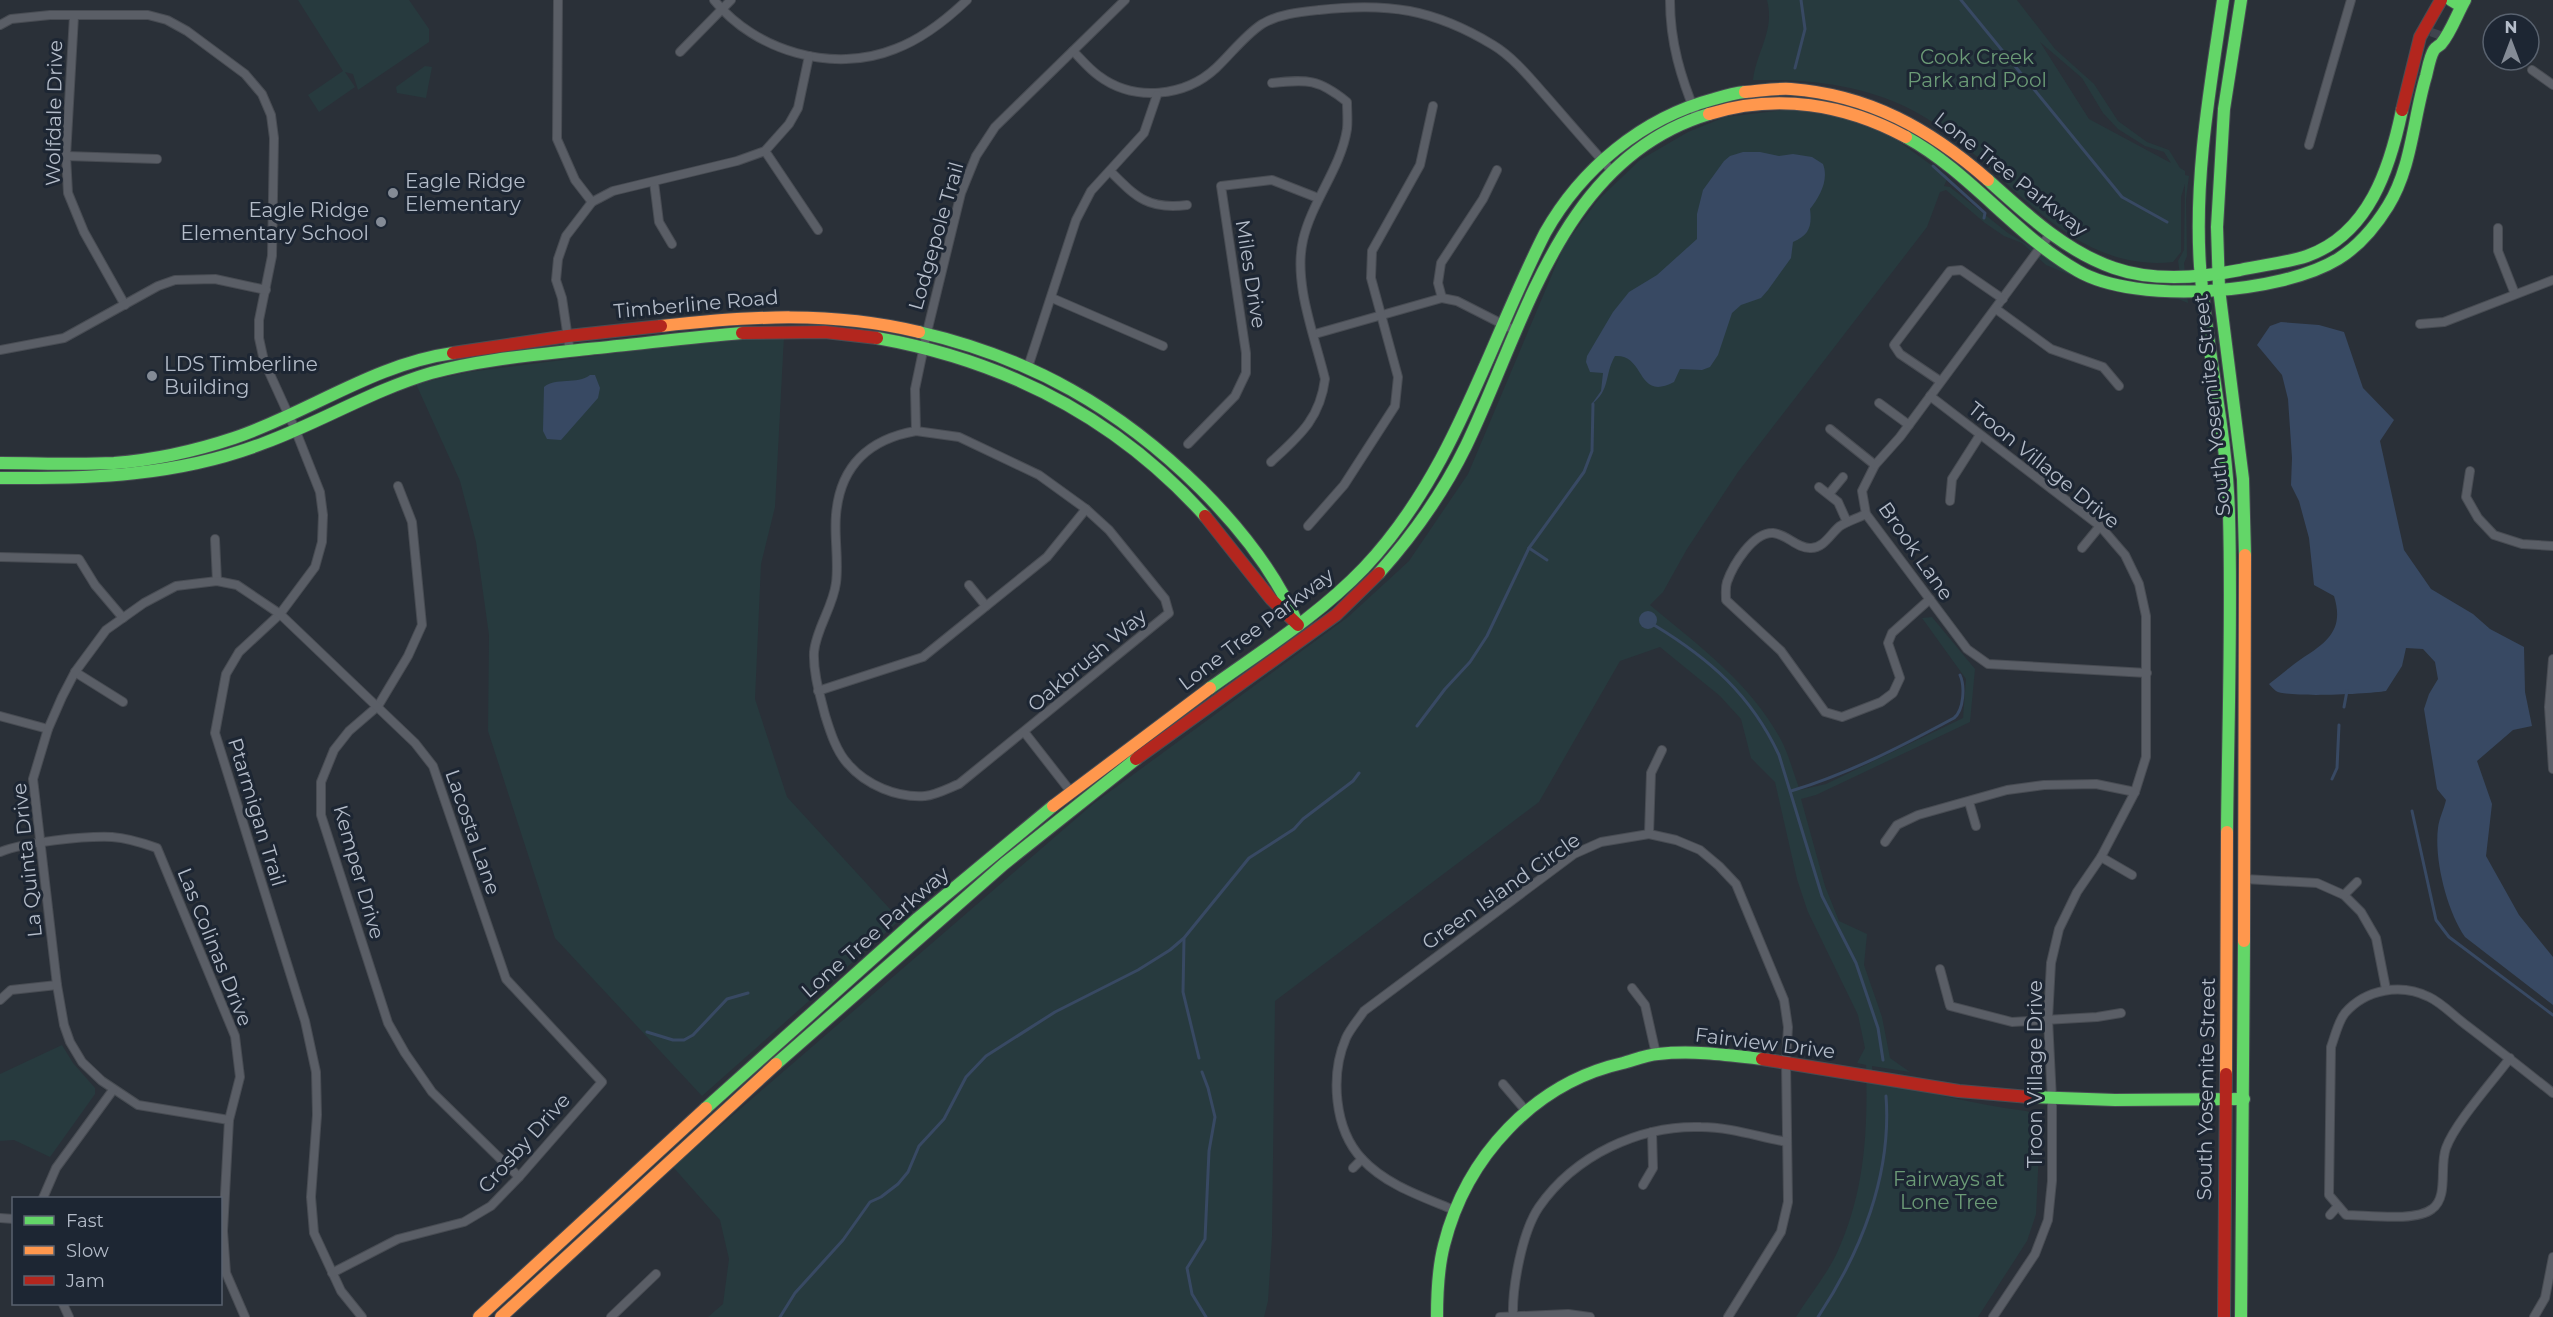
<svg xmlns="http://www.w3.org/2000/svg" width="2553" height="1317" viewBox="0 0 2553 1317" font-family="Montserrat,sans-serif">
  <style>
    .green { fill: #273a3e; fill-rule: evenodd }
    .water { fill: #384963 }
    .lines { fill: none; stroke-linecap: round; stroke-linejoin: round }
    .stream { stroke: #384963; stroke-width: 3 }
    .secondary-tunnel { stroke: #3f454e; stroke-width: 12; stroke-dasharray: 12 6; stroke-linecap: butt }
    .street-casing { stroke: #484c53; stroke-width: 10 }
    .fast-casing { stroke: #484c53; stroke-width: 14 }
    .slow-casing { stroke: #484c53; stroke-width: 14 }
    .jam-casing { stroke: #484c53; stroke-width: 14 }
    .street { stroke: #5a5e66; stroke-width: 8 }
    .fast { stroke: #63d668; stroke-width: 12 }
    .slow { stroke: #ff974d; stroke-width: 12 }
    .jam { stroke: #b3261e; stroke-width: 12 }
    .poi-dot { fill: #848b96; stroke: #1d2633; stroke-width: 2 }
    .labels { text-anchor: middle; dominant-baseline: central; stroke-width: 6; stroke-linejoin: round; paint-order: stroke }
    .park-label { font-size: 20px; fill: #6b9a76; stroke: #1d2633 }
    .street-label { font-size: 20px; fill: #b4bcc9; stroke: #1d2633 }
    .poi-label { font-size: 20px; fill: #b4bcc9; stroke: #1d2633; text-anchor: start }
  </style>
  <rect width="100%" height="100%" fill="#2a3038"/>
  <g class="green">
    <path d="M 298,0 L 409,0 L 429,29 L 429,42 L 358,90 L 353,74 L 345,72 L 355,87 L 319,112 L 308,95 L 343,71 Z"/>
    <path d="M 1767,0 L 2017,0 L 2055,49 L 2094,84 L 2118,121 L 2147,142 L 2169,150 L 2180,168 L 2185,171 L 2185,175 L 2189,176 L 2186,199 L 2187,256 L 2184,263 L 2188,303 L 2178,299 L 2141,296 L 2101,288 L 2046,265 L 2022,243 L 2004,236 L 1985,223 L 1946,190 L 1940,192 L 1927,227 L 1738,472 L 1687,549 L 1663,592 L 1650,605 C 1698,645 1750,683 1780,738 C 1789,754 1793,773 1800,790 L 1826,784 L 1963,718 L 1966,679 L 1922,618 L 1932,617 L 1975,669 L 1970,722 L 1816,795 L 1801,799 L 1825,886 L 1839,921 L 1867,934 L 1864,965 L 1882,1017 L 1890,1058 L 1910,1072 L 1872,1066 L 1873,1082 C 1925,1090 1974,1105 2026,1111 C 2036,1114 2038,1119 2040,1129 L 2036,1214 L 2027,1241 L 1978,1317 L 1796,1317 C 1809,1296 1825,1277 1836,1255 C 1865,1193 1868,1131 1866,1065 L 1857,1063 L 1865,1048 L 1858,1015 L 1808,912 L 1797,879 L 1775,782 L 1751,758 L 1741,719 L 1720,696 L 1660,647 L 1620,661 L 1539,802 L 1275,1001 L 1272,1237 L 1268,1301 L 1264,1317 L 708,1317 L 723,1304 L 729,1259 L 720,1220 L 673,1167 L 1093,804 L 1348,617 L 1409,561 L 1468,474 L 1564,246 L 1598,200 L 1640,160 L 1688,132 L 1725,117 L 1793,109 L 1843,118 L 1891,136 L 1948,177 L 1944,186 L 1950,187 L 2008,233 L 2075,273 L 2183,295 L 2178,261 L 2184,250 L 2185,184 L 2181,197 L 2181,252 L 2173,262 C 2064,274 2004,162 1921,115 C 1869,85 1811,79 1753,80 C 1757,50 1775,31 1767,0 ZM 2040,42 L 2082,78 L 2103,113 L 2118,129 L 2145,146 L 2164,152 L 2171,163 L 2089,119 Z"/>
    <path d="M 425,66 L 432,67 L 426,98 L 397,93 L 396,87 Z"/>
    <path d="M 784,336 L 775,507 L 761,564 L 755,699 L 787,797 L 900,920 L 702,1096 L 555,938 L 488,731 L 489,635 L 476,542 L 460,481 L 416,384 L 469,372 L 702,342 Z"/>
    <path d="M 62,1045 L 73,1063 L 95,1088 L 95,1094 L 50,1157 L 14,1140 L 0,1141 L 0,1074 Z"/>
  </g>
  <g class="water">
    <path d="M 1743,152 L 1760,152 L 1779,156 L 1793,154 L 1812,157 L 1823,164 C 1829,180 1820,196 1810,209 C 1812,225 1810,235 1793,242 L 1791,258 L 1768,290 L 1761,298 L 1741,305 L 1732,313 L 1718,355 L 1710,367 L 1702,370 L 1680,369 L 1674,382 C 1636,402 1646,354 1615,356 C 1604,375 1611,390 1591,405 L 1601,391 L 1603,373 L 1590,372 L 1586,362 L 1587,356 L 1613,312 L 1629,292 L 1657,275 L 1697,239 L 1697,214 L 1703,190 L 1724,161 L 1730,156 Z"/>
    <path d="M 2281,322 L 2319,325 L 2344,332 L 2363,388 L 2394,420 L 2380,441 L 2404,550 L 2431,589 L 2473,614 L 2490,629 L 2524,647 L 2525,692 L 2532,726 L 2513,730 L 2477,761 L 2492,804 L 2486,856 L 2519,915 L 2553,957 L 2553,1005 L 2465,937 C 2447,911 2434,860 2438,828 C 2439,819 2444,809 2446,800 L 2437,789 L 2424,709 L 2429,694 L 2438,679 L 2435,662 L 2423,649 L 2406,648 L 2402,666 L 2386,691 C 2369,694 2287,698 2276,691 C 2273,689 2271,686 2269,684 C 2281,675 2292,665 2304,657 C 2329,641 2344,628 2334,596 L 2314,585 L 2309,538 L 2299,501 L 2291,485 L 2292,458 L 2288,399 L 2282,375 L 2257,345 L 2270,326 Z"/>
    <path d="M 590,375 L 595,375 L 600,388 L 598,398 L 561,440 L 547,439 L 543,431 L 544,387 C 556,377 577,385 590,375 Z"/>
    <circle cx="1648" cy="620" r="9"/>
  </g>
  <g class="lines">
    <g class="stream">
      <path d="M 1961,0 L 2122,197 L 2167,222"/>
      <path d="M 1795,68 L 1805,29 L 1801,0"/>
      <path d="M 1933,166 L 1985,213 L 1984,218"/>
      <path d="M 1529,548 L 1547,560"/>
      <path d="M 1654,625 C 1710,659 1751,695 1779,755 L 1822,896 L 1856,963 L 1878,1028 L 1883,1060"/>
      <path d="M 2344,707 L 2347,691"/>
      <path d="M 1417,726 L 1445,689 L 1470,662 L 1487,636 L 1529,548 L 1584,472 L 1592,451 L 1593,404"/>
      <path d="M 2332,779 L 2337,768 L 2339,725"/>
      <path d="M 1791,791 C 1848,774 1902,746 1954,718 C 1964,710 1965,686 1960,675"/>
      <path d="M 2412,811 L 2436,920 L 2449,937 L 2553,1015"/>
      <path d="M 1184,939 L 1183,992 L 1199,1058"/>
      <path d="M 647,1032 L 673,1040 L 684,1040 L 693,1035 L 727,999 L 748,993"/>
      <path d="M 1202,1072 L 1208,1088 L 1215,1117 L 1209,1151 L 1205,1239 L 1187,1268 L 1192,1294 L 1206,1317"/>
      <path d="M 780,1317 L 795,1293 L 843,1240 L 870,1202 L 881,1197 L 898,1184 L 908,1172 L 919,1146 L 944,1119 L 966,1077 L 986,1056 L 1055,1012 L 1138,970 L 1170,950 L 1184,938 L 1249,858 L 1294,829 L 1303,819 L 1353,781 L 1359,773"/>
      <path d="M 1818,1317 C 1861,1252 1892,1175 1886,1096"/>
    </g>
    <path class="secondary-tunnel" d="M 2435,38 L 2438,30"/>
    <g class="street-casing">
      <g id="street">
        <path d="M 558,0 L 557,139 L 575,180 L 592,202"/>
        <path d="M 714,0 C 755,51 833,74 895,49 C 922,39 946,20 967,0"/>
        <path d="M 1670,0 C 1670,43 1681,78 1697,117"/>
        <path d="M 74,16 L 66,156 L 68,193 L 84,232 L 125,305"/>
        <path d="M 0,25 L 11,19 L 50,15 L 148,15 L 167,20 L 187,31 L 245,74 L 262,94 L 271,115 L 274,138 L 272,256 L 259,320 L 259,338 L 264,361 L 295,429 L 320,492 L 323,515 L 322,542 L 315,567 L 280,614 L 239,652 L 226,674 L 215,733 L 305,1021 L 316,1072 L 317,1115 L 311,1197 L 314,1233 L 341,1291 L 362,1317"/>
        <path d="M 1073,51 C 1081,59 1089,69 1099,76 C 1134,102 1185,97 1216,68 C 1231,54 1244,36 1262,24 C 1279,14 1300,12 1319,10 C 1387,2 1434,9 1493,45 C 1513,57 1530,78 1545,95 C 1567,120 1589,146 1612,171"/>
        <path d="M 680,52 L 731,0"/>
        <path d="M 2532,70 L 2553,85"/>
        <path d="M 2309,145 L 2351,0"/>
        <path d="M 765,151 L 818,230"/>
        <path d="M 66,156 L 157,159"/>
        <path d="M 1110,171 C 1136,197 1148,210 1187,205"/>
        <path d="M 654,182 L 659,222 L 672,244"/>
        <path d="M 2498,228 L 2498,251 L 2515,294"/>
        <path d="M 2051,233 L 1900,437 L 1875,465 L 1862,491 L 1866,514 L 1967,649 L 1988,664 L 2147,673"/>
        <path d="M 1052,298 L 1163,346"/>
        <path d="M 1442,298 L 1438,283 L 1441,263 L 1483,199 L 1497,170"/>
        <path d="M 1996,309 L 2051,349 L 2103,367 L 2119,386"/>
        <path d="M 2420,324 L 2444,322 L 2553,280"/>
        <path d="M 1315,334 L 1442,298 L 1457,301 L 1516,331"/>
        <path d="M 0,350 L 64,338 L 158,286 L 175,280 L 215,279 L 266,290"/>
        <path d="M 570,352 L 562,298 L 556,280 L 558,259 L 566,236 L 592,202 L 613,191 L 737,161 L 765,151 L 789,124 L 798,108 L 809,56"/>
        <path d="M 1028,367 L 1076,220 L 1091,191 L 1144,133 L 1157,95"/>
        <path d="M 1940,381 L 1900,354 L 1894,345 L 1950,271 L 1961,270 L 2003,299"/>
        <path d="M 1930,396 L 2100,526 L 2125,555 L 2139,584 L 2146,616 L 2146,757 L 2135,792 L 2101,857 L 2077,892 L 2059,929 L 2051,963 L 2048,1019 L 2052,1100 L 2052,1181 L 2048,1220 L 2035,1254 L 1993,1317"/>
        <path d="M 1879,403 L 1909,425"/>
        <path d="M 1830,429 L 1875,465"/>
        <path d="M 916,431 L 959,437 L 1039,475 L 1086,509 L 1109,530 L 1165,599 L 1169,613 L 959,784 C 949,788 936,795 925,796 C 897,798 866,785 848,764 C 836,751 830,731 825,715 C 820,695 813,673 814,652 C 816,629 833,607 836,583 C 839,561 834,537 836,515 C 840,466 869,439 916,431 Z"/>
        <path d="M 916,431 L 915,389 L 927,332 L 961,193 L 976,156 L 995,127 L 1125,0"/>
        <path d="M 1188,444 L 1235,396 L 1246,373 L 1246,353 L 1221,186 L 1272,180 L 1318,198"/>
        <path d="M 1271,462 C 1299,436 1320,419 1325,379 C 1315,337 1293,283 1303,240 C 1312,201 1341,168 1347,129 C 1348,121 1347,111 1347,102 C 1319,79 1307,79 1272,83"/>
        <path d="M 2470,471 L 2466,497 L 2478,518 L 2494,535 L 2522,544 L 2553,546"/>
        <path d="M 398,486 L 412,522 L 422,625 L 408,656 L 378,706 L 349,731 L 334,750 L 321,782 L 321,815 L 388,1023 L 405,1053 L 432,1092 L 519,1177"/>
        <path d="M 1819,487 L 1838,502 L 1847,522"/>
        <path d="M 1829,494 L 1843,477"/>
        <path d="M 1950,501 L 1952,479 L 1980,435"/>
        <path d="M 1866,514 C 1858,518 1848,521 1840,526 C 1831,533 1824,548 1811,548 C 1797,549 1787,534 1773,533 C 1753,532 1733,565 1727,582 C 1725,588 1726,593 1726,600 L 1781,651 L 1825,712 L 1842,717 L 1881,702 L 1893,693 L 1900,678 L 1888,643 L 1892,633 L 1930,599"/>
        <path d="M 1308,526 L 1344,485 L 1395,406 L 1398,377 L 1371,278 L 1372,251 L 1420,165 L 1433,106"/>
        <path d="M 215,539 L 217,581"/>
        <path d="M 2082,548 L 2100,526"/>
        <path d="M 0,557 L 79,559 L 95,585 L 123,618"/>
        <path d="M 969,585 L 986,606"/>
        <path d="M 2553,659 L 2549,707 L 2553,769"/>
        <path d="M 75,672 L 123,702"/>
        <path d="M 818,691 L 923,657 L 1047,557 L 1086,509"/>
        <path d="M 0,716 L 48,729"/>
        <path d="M 1025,733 L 1071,792"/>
        <path d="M 1969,802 L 1976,826"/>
        <path d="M 1649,834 L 1651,773 L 1662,750"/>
        <path d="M 1885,842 L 1897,825 L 1918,815 L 2007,790 L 2044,785 L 2096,784 L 2135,792"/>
        <path d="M 0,852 C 25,842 84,836 112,837 C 127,838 143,843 157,848 L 235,1036 L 240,1077 L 229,1120 L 223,1231 L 226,1273 L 245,1317"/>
        <path d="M 2101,857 L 2132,875"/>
        <path d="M 2245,879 L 2317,883 L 2344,895 L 2361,912 L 2376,938 L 2386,989"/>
        <path d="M 2344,895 L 2357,882"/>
        <path d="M 1940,969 L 1950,1006 L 2012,1022 L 2097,1017 L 2121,1013"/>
        <path d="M 1632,988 L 1645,1005 L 1656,1054"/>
        <path d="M 0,1000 L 11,990 L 57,985"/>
        <path d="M 2510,1058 C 2493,1081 2455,1123 2446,1148 C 2439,1166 2449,1197 2432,1209 C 2416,1222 2367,1215 2346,1215 L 2329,1195 L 2331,1047 C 2335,1036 2338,1022 2345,1013 C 2366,989 2401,983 2429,997 C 2442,1003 2454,1016 2466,1025 C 2495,1047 2524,1070 2553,1093"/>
        <path d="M 1503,1084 L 1526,1111"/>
        <path d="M 229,1120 L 138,1105 L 102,1081 L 82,1062 L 70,1042 L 64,1025 L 57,985 L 33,779 L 48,729 L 62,697 L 75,672 L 106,630 L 144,603 L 176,586 L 217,581 L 237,585 L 280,614 L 415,743 L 433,766 L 506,979 L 602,1082 L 519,1177 L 491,1206 L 464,1222 L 398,1239 L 332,1273"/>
        <path d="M 1353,1168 L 1362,1159"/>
        <path d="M 1643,1185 L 1653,1168 L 1652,1132"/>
        <path d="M 43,1198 L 56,1168 L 113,1090"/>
        <path d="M 1454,1210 C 1423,1197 1386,1185 1362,1159 C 1334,1129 1330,1075 1346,1038 C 1350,1029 1358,1020 1364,1011 L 1574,854 L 1601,842 L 1649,834 L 1676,840 L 1700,850 L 1719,866 L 1736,884 L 1784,1000 L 1788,1027 L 1786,1062 L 1788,1202 L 1781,1232 L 1728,1317"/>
        <path d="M 2330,1215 L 2338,1206"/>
        <path d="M 0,1218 L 14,1219"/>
        <path d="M 63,1304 L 69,1317"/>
        <path d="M 611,1317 L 656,1274"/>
        <path d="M 1500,1317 L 1568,1314 L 1590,1317"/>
        <path d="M 1513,1317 C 1512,1287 1522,1232 1539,1207 C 1575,1155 1640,1125 1701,1127 C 1730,1127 1759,1137 1787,1142"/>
        <path d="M 2534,1317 L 2545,1298 L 2553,1257"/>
      </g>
    </g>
    <g class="fast-casing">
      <g id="fast">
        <path d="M 2223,0 C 2210,88 2194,177 2200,266 C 2206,349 2227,431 2229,514 C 2232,620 2228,726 2227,832"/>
        <path d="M 2241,0 L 2224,109 L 2217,227 L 2219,289 L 2243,479 L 2245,555"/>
        <path d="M 2451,0 L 2456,3"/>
        <path d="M 1906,137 C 1970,172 2015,235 2078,271 C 2137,305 2281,294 2338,259 C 2359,246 2375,227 2388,206 C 2412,167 2413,119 2426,76 C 2428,68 2430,56 2434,50 C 2436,47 2439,46 2441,44 C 2451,32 2457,14 2465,0"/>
        <path d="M 1988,180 C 2026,214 2065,251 2114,268 C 2154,282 2199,278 2240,270 C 2262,265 2286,263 2307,256 C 2369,234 2390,168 2402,110"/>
        <path d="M 919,332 C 1031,358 1119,408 1201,489 C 1241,529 1276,573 1298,625"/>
        <path d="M 877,338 C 1006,361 1117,418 1205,516"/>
        <path d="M 0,463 C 38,463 76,465 114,463 C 154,460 195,451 234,438 C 308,413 374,364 453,353"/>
        <path d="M 0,478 C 90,479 179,476 264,443 C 321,422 373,390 431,373 C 482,359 536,355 588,349 C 640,344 691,337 742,333"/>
        <path d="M 1379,573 C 1413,535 1443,493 1466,446 C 1525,324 1561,158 1709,114"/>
        <path d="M 1210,688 C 1263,650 1319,615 1364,568 C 1454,473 1487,347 1545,233 C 1581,169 1642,118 1714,99 C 1724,96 1734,93 1745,92"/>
        <path d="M 776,1064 L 1004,864 L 1136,759"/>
        <path d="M 2029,1097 L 2115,1100 L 2244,1099"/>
        <path d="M 706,1108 L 918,918 L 1053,806"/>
        <path d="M 1437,1317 C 1437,1293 1438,1268 1444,1245 C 1466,1157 1534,1083 1623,1063 C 1634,1060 1646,1055 1658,1054 C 1693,1050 1728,1055 1762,1059"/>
        <path d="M 2241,1317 L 2244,941"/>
      </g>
    </g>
    <g class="slow-casing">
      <g id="slow">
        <path d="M 1745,92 C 1760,91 1776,88 1791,89 C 1869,95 1930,129 1988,180"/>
        <path d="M 1709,114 C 1777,93 1845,104 1906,137"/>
        <path d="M 661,326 C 749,316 832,311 919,332"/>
        <path d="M 1053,806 L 1210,688"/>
        <path d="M 2244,941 L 2245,555"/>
        <path d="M 2226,1074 L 2227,832"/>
        <path d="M 479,1317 L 706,1108"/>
        <path d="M 501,1317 L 776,1064"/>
      </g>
    </g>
    <g class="jam-casing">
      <g id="jam">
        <path d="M 2402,110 L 2420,37 L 2441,0"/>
        <path d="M 742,333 L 825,332 L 877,338"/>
        <path d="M 453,353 L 568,336 L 661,326"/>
        <path d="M 1205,516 L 1271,599 L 1298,625"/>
        <path d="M 1136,759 L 1336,615 L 1379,573"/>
        <path d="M 1762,1059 L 1959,1091 L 2029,1097"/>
        <path d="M 2224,1317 L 2226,1074"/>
      </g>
    </g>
    <use href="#street" class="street"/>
    <use href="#fast" class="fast"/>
    <use href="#slow" class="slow"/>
    <use href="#jam" class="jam"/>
  </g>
  <g class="poi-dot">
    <circle cx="393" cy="193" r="6"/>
    <circle cx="381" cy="222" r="6"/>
    <circle cx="152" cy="376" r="6"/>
  </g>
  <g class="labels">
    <g class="park-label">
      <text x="1977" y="57">Cook Creek<tspan x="1977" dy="23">Park and Pool</tspan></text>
      <text x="1949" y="1179">Fairways at<tspan x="1949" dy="23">Lone Tree</tspan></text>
    </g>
    <g class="street-label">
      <text transform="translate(54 113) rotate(-89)">Wolfdale Drive</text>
      <text transform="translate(2011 174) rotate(38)">Lone Tree Parkway</text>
      <text transform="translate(936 236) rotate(-74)">Lodgepole Trail</text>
      <text transform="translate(1251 274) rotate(81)">Miles Drive</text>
      <text transform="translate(696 304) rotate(-5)">Timberline Road</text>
      <text transform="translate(2212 405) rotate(-96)">South Yosemite Street</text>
      <text transform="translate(2044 465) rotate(39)">Troon Village Drive</text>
      <text transform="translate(1916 551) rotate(55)">Brook Lane</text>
      <text transform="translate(1256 629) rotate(-37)">Lone Tree Parkway</text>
      <text transform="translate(1087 660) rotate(-40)">Oakbrush Way</text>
      <text transform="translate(257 812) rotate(73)">Ptarmigan Trail</text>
      <text transform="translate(473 832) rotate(71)">Lacosta Lane</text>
      <text transform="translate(27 860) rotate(-96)">La Quinta Drive</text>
      <text transform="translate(359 872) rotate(74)">Kemper Drive</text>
      <text transform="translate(1501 891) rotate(-35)">Green Island Circle</text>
      <text transform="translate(875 932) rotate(-41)">Lone Tree Parkway</text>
      <text transform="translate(215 947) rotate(68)">Las Colinas Drive</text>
      <text transform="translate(1765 1043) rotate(7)">Fairview Drive</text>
      <text transform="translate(2035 1074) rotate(-90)">Troon Village Drive</text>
      <text transform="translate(2206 1089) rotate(-89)">South Yosemite Street</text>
      <text transform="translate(524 1143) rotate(-48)">Crosby Drive</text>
    </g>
    <g class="poi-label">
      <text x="405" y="181">Eagle Ridge<tspan x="405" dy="23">Elementary</tspan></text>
      <text x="369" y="210" text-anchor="end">Eagle Ridge<tspan x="369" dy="23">Elementary School</tspan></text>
      <text x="164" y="364">LDS Timberline<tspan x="164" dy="23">Building</tspan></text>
    </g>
  </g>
  <rect x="12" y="1197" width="210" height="108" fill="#1d2633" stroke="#59626f" stroke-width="1.5"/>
  <rect x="24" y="1216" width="30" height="9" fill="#63d668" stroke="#59626f" stroke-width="1.5"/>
  <text x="66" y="1227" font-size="18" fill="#b4bcc9">Fast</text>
  <rect x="24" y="1246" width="30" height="9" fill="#ff974d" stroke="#59626f" stroke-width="1.5"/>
  <text x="66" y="1257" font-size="18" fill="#b4bcc9">Slow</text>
  <rect x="24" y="1276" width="30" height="9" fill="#b3261e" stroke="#59626f" stroke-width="1.5"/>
  <text x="66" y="1287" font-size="18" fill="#b4bcc9">Jam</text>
  <g transform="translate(2511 42)"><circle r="28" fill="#1d2633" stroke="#59626f" stroke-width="1.5"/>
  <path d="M0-4.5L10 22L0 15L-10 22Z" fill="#848b96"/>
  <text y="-9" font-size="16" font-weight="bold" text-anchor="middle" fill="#b4bcc9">N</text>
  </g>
</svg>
